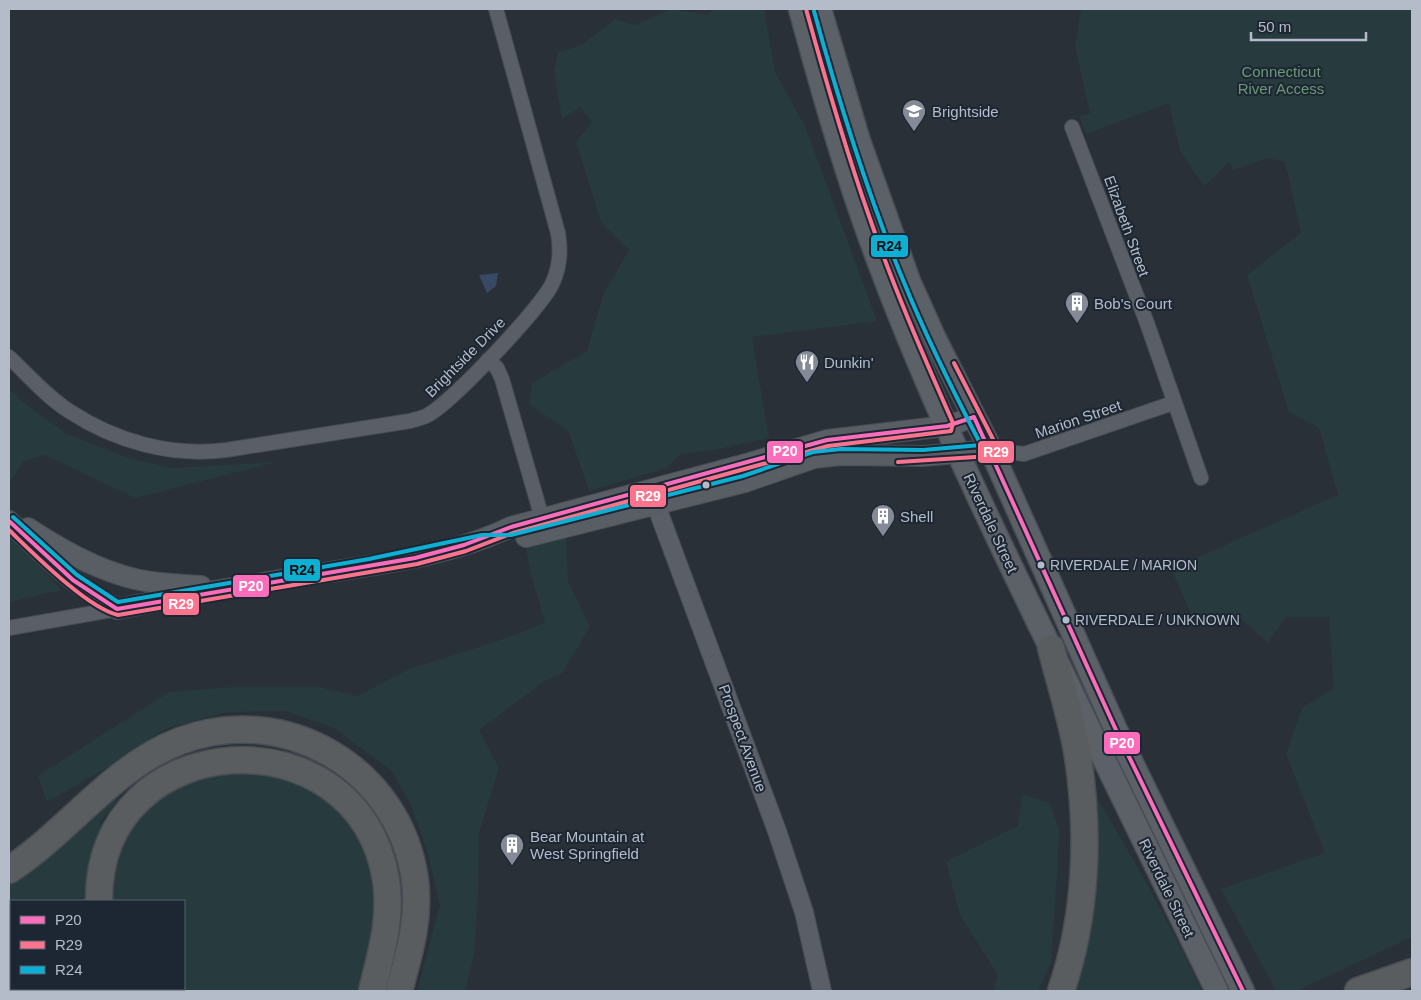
<svg xmlns="http://www.w3.org/2000/svg" width="1421" height="1000" viewBox="0 0 1421 1000" font-family="Helvetica,sans-serif">
  <style>
    .green { fill: #273a3e }
    .water { fill: #384963 }
    .lines { fill: none; stroke-linecap: round; stroke-linejoin: round }
    .minor-casing { stroke: #484c53; stroke-width: 16 }
    .tertiary-casing { stroke: #484c53; stroke-width: 20 }
    .secondary-casing { stroke: #484c53; stroke-width: 22 }
    .primary-casing { stroke: #484c55; stroke-width: 25 }
    .motorway-casing { stroke: #474c53; stroke-width: 29 }
    .minor { stroke: #5a5e66; stroke-width: 14 }
    .tertiary { stroke: #5a5e66; stroke-width: 18 }
    .secondary { stroke: #595d64; stroke-width: 20 }
    .primary { stroke: #5c6168; stroke-width: 22 }
    .motorway { stroke: #5a5d60; stroke-width: 26 }
    .bus-1-casing { stroke: #1d2633; stroke-width: 8 }
    .bus-2-casing { stroke: #1d2633; stroke-width: 8 }
    .bus-3-casing { stroke: #1d2633; stroke-width: 8 }
    .bus-1 { stroke: #fb6dba; stroke-width: 4 }
    .bus-2 { stroke: #fc738d; stroke-width: 4 }
    .bus-3 { stroke: #0dafd3; stroke-width: 4 }
    .bus-dot { fill: #b4bcc9; stroke: #1d2633; stroke-width: 2 }
    .labels { text-anchor: middle; dominant-baseline: central; stroke-width: 4; stroke-linejoin: round; paint-order: stroke }
    .bus-label { font-size: 14px; fill: #b4bcc9; stroke: #1d2633; text-anchor: start }
    .park-label { font-size: 15px; fill: #6b9a76; stroke: #1d2633 }
    .poi-label { font-size: 15px; fill: #b4bcc9; stroke: #1d2633; text-anchor: start }
    .street-label { font-size: 15px; fill: #b4bcc9; stroke: #1d2633 }
    .line-badge { stroke: #1d2633; stroke-width: 2 }
    .badge-label { font-size: 14px; text-anchor: middle; font-weight: bold; fill: #fff }
    .pale-badge-label { font-size: 14px; text-anchor: middle; font-weight: bold; fill: #111 }
  </style>
  <rect width="100%" height="100%" fill="#2a3038"/>
  <g class="green">
    <path d="M 671,9 L 708,15 L 713,9 L 764,9 L 775,72 L 805,126 L 877,321 L 752,337 L 769,438 L 714,450 L 680,454 L 667,468 L 589,491 L 569,432 L 529,404 L 532,383 L 587,351 L 603,295 L 629,250 L 601,222 L 576,142 L 592,122 L 580,107 L 562,119 L 554,71 L 558,52 L 580,46 L 615,19 L 636,25 Z"/>
    <path d="M 1081,9 L 1412,9 L 1412,937 L 1296,991 L 1276,991 L 1221,889 L 1325,853 L 1286,754 L 1302,708 L 1334,688 L 1329,617 L 1286,617 L 1268,643 L 1237,615 L 1197,626 L 1171,569 L 1338,495 L 1319,428 L 1289,412 L 1247,275 L 1301,233 L 1285,162 L 1268,158 L 1233,170 L 1230,162 L 1204,186 L 1180,151 L 1169,103 L 1086,134 L 1080,117 L 1090,113 L 1075,46 Z"/>
    <path d="M 9,389 L 23,402 L 67,434 L 129,458 L 172,468 L 277,462 L 135,498 L 45,455 L 24,461 L 9,483 Z"/>
    <path d="M 566,535 L 568,581 L 590,627 L 562,673 L 545,681 L 479,730 L 499,768 L 479,833 L 478,893 L 474,955 L 465,991 L 417,991 L 440,905 L 428,854 L 411,805 L 391,770 L 334,728 L 285,711 L 226,712 L 165,729 L 108,767 L 47,802 L 38,776 L 169,692 L 234,687 L 319,687 L 358,696 L 409,669 L 492,643 L 545,623 L 530,571 L 526,549 Z"/>
    <path d="M 9,536 L 26,551 L 61,590 L 9,602 Z"/>
    <path d="M 239,766 L 281,774 L 320,794 L 352,824 L 369,861 L 376,911 L 359,991 L 158,991 L 155,989 L 184,989 L 184,901 L 110,901 L 110,868 L 127,828 L 156,796 L 195,775 Z"/>
    <path d="M 114,794 L 120,797 L 100,822 L 102,828 L 91,862 L 88,901 L 11,901 L 11,962 L 9,961 L 9,882 Z"/>
    <path d="M 1022,794 L 1050,803 L 1059,830 L 1057,874 L 1051,963 L 1038,991 L 993,991 L 998,975 L 960,915 L 946,862 L 1018,826 Z"/>
    <path d="M 1095,795 C 1134,859 1170,924 1202,991 L 1069,991 Z"/>
    <path d="M 78,989 L 121,989 L 123,991 L 84,991 Z"/>
  </g>
  <path class="water" d="M 498,273 L 496,286 L 487,293 L 479,275 Z"/>
  <g class="lines">
    <g class="minor-casing">
      <g id="minor">
        <path d="M 1072,127 L 1147,323 L 1201,478"/>
        <path d="M 9,357 C 28,375 47,397 69,411 C 115,441 170,457 226,450 L 410,421 C 416,419 423,418 428,415 C 452,402 543,306 553,282 C 560,266 561,250 558,233 L 496,9"/>
        <path d="M 488,360 L 497,368 L 502,379 L 542,518"/>
        <path d="M 991,450 L 1024,454 L 1173,403"/>
        <path d="M 9,628 L 117,609"/>
      </g>
    </g>
    <g class="tertiary-casing">
      <path id="tertiary" d="M 653,490 L 656,505 L 777,831 L 804,912 L 822,991"/>
    </g>
    <g class="secondary-casing">
      <g id="secondary">
        <path d="M 9,521 C 43,555 74,586 117,609 C 183,596 249,585 316,574 C 381,564 451,556 511,527 L 739,466 L 827,440 L 947,426 L 974,417"/>
        <path d="M 28,528 C 64,552 107,576 151,582 C 167,584 184,585 201,586"/>
        <path d="M 526,537 L 745,482 L 814,458 L 841,455 L 923,456 L 991,450"/>
      </g>
    </g>
    <g class="primary-casing">
      <g id="primary">
        <path d="M 800,9 C 823,93 847,178 878,260 C 928,394 990,524 1053,653 C 1107,766 1162,879 1217,991"/>
        <path d="M 820,9 L 859,141 L 909,281 L 935,339 L 991,450 L 1116,730 L 1243,991"/>
      </g>
    </g>
    <g class="motorway-casing">
      <g id="motorway">
        <path d="M 1051,648 C 1060,683 1071,717 1077,751 C 1090,831 1087,915 1061,991"/>
        <path d="M 9,870 C 69,831 112,767 180,741 C 285,701 400,769 415,880 C 420,919 409,954 399,991"/>
        <path d="M 99,901 C 97,724 359,710 386,880 C 392,918 381,954 372,991"/>
        <path d="M 9,973 L 11,974"/>
        <path d="M 47,989 L 53,991"/>
        <path d="M 135,989 L 138,991"/>
        <path d="M 1358,991 L 1412,972"/>
      </g>
    </g>
    <use href="#minor" class="minor"/>
    <use href="#tertiary" class="tertiary"/>
    <use href="#secondary" class="secondary"/>
    <use href="#primary" class="primary"/>
    <use href="#motorway" class="motorway"/>
    <g class="bus-1-casing">
      <path id="bus-1" d="M 9,521 L 73,580 L 117,609 L 415,558 L 464,545 L 511,527 L 827,440 L 947,426 L 974,417 L 1116,730 L 1243,991"/>
    </g>
    <g class="bus-2-casing">
      <g id="bus-2">
        <path d="M 898,462 L 991,456 L 996,453 L 997,447 L 954,363"/>
        <path d="M 9,530 C 32,552 87,608 118,615 L 417,564 L 466,551 L 513,533 L 828,446 L 951,431 L 953,423 C 923,355 893,286 869,216 C 845,148 825,78 806,9"/>
      </g>
    </g>
    <g class="bus-3-casing">
      <path id="bus-3" d="M 13,517 L 77,575 L 118,602 L 369,559 L 482,535 L 511,535 L 743,476 L 813,452 L 841,449 L 923,450 L 981,445 C 953,391 926,337 903,280 C 867,193 839,102 814,11"/>
    </g>
    <use href="#bus-1" class="bus-1"/>
    <use href="#bus-2" class="bus-2"/>
    <use href="#bus-3" class="bus-3"/>
  </g>
  <defs>
    <g id="school-pin" transform="scale(1.25)"><path d="M0 17L-7.5 6A9.5 9.5 0 1 1 7.5 6Z" fill="#848b96" stroke="#1d2633"/><path d="M0-5L7-2L0 1L-7-2ZM-4 1L0 2.5L4 1V4Q0 6-4 4Z" fill="#fff"/></g>
    <g id="building-pin" transform="scale(1.25)"><path d="M0 17L-7.5 6A9.5 9.5 0 1 1 7.5 6Z" fill="#848b96" stroke="#1d2633"/><path d="M-4-6H4V6H1V3H-1V6H-4ZM-2.5-4.3h1.7v1.8h-1.7ZM.8-4.3h1.7v1.8H.8ZM-2.5-1h1.7V.8h-1.7ZM.8-1h1.7V.8H.8Z" fill="#fff"/></g>
    <g id="restaurant-pin" transform="scale(1.25)"><path d="M0 17L-7.5 6A9.5 9.5 0 1 1 7.5 6Z" fill="#848b96" stroke="#1d2633"/><path d="M-5-6h1v4h1v-4h1v4h1v-4h1v5L-1.5 .5V6h-2V.5L-5-1ZM5-6V6H3V1.5H1.5Q1.5-4 5-6Z" fill="#fff"/></g>
  </defs>
  <g fill-rule="evenodd">
    <use href="#school-pin" x="914" y="111"/>
    <use href="#building-pin" x="1077" y="303"/>
    <use href="#restaurant-pin" x="807" y="362"/>
    <use href="#building-pin" x="883" y="516"/>
    <use href="#building-pin" x="512" y="845"/>
  </g>
  <g class="bus-dot">
    <circle cx="706" cy="485" r="4.5"/>
    <circle cx="1041" cy="565" r="4.5"/>
    <circle cx="1066" cy="620" r="4.5"/>
  </g>
  <g class="labels">
    <g class="bus-label">
      <text x="1050" y="565">RIVERDALE / MARION</text>
      <text x="1075" y="620">RIVERDALE / UNKNOWN</text>
    </g>
    <g class="park-label">
      <text x="1281" y="71">Connecticut<tspan x="1281" dy="17">River Access</tspan></text>
    </g>
    <g class="poi-label">
      <text x="932" y="111">Brightside</text>
      <text x="1094" y="303">Bob's Court</text>
      <text x="824" y="362">Dunkin'</text>
      <text x="900" y="516">Shell</text>
      <text x="530" y="836">Bear Mountain at<tspan x="530" dy="17">West Springfield</tspan></text>
    </g>
    <g class="street-label">
      <text transform="translate(1127 226) rotate(70)">Elizabeth Street</text>
      <text transform="translate(465 357) rotate(-45)">Brightside Drive</text>
      <text transform="translate(1078 419) rotate(-19)">Marion Street</text>
      <text transform="translate(991 523) rotate(65)">Riverdale Street</text>
      <text transform="translate(743 738) rotate(70)">Prospect Avenue</text>
      <text transform="translate(1167 888) rotate(64)">Riverdale Street</text>
    </g>
  </g>
  <g class="line-badge">
    <rect x="870" y="234" width="39" height="24" rx="5" fill="#0dafd3"/>
    <rect x="766" y="440" width="38" height="24" rx="5" fill="#fb6dba"/>
    <rect x="977" y="440" width="38" height="24" rx="5" fill="#fc738d"/>
    <rect x="629" y="484" width="38" height="24" rx="5" fill="#fc738d"/>
    <rect x="283" y="558" width="38" height="24" rx="5" fill="#0dafd3"/>
    <rect x="232" y="574" width="38" height="24" rx="5" fill="#fb6dba"/>
    <rect x="162" y="592" width="38" height="24" rx="5" fill="#fc738d"/>
    <rect x="1103" y="731" width="38" height="24" rx="5" fill="#fb6dba"/>
  </g>
  <g class="badge-label">
    <text x="785" y="456">P20</text>
    <text x="996" y="457">R29</text>
    <text x="648" y="501">R29</text>
    <text x="251" y="591">P20</text>
    <text x="181" y="609">R29</text>
    <text x="1122" y="748">P20</text>
  </g>
  <g class="pale-badge-label">
    <text x="889" y="251">R24</text>
    <text x="302" y="575">R24</text>
  </g>
  <rect width="1421" height="1000" fill="none" stroke="#b4bcc9" stroke-width="20"/>
  <rect x="10" y="900" width="175" height="90" fill="#1d2633" stroke="#59626f"/>
  <rect x="20" y="916" width="25" height="8" fill="#fb6dba" stroke="#59626f"/>
  <text x="55" y="925" font-size="15" fill="#b4bcc9">P20</text>
  <rect x="20" y="941" width="25" height="8" fill="#fc738d" stroke="#59626f"/>
  <text x="55" y="950" font-size="15" fill="#b4bcc9">R29</text>
  <rect x="20" y="966" width="25" height="8" fill="#0dafd3" stroke="#59626f"/>
  <text x="55" y="975" font-size="15" fill="#b4bcc9">R24</text>
  <path d="M1251 32v8h115v-8" fill="none" stroke="#b4bcc9" stroke-width="2.5"/>
  <text x="1258" y="32" font-size="15" fill="#b4bcc9" stroke="#1d2633" stroke-width="4" paint-order="stroke">50 m</text>
</svg>
